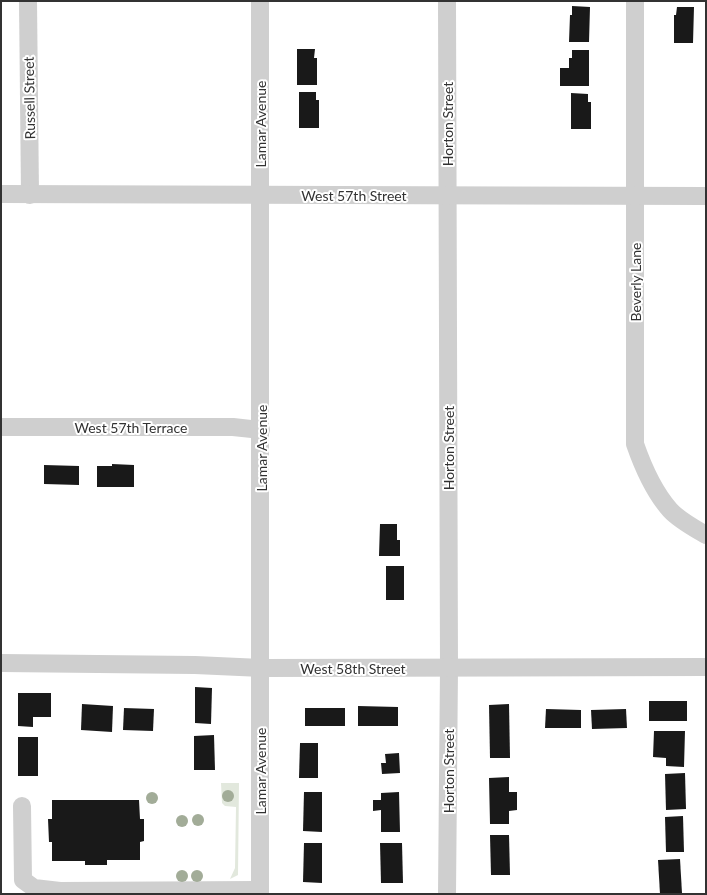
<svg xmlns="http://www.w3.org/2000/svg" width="707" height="895" viewBox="0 0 707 895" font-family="Lato,sans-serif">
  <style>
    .green { fill: #e2e8dd }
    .building { fill: #191919 }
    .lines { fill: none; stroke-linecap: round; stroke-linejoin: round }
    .minor { stroke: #cfcfcf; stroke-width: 18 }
    .tree { fill: #a2ac98 }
    .labels { text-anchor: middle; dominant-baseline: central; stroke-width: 4; stroke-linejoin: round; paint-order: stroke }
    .street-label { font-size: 14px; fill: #323232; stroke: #fff }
  </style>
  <rect width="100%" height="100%" fill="#fff"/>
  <path class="green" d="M 221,783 L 239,783 L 238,875 L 230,879 L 235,868 L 236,807 L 225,806 L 222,803 Z"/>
  <g class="building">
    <path d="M 572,6 L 590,7 L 589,42 L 569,42 L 570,15 L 572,15 Z"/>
    <path d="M 677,7 L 694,7 L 693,43 L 674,43 L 674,15 L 676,15 Z"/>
    <path d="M 297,49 L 315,49 L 314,58 L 317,58 L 317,85 L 297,85 Z"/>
    <path d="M 572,50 L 589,50 L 589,86 L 560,86 L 560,68 L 569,68 L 569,58 L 572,58 Z"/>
    <path d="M 299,92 L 316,92 L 316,100 L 319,100 L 319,128 L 299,128 Z"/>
    <path d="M 571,93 L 588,94 L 588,102 L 591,102 L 591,129 L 571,129 Z"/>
    <path d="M 112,464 L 134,465 L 134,487 L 97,487 L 97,466 L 112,466 Z"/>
    <path d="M 44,465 L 79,466 L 79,485 L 44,484 Z"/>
    <path d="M 380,524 L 397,524 L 397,540 L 400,540 L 400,556 L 379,556 Z"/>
    <rect x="386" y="566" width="18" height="34"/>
    <path d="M 195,687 L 212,688 L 211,724 L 195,723 Z"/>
    <path d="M 18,693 L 51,693 L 51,717 L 33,717 L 33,727 L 18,726 Z"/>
    <rect x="649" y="701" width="38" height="20"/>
    <path d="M 82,704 L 113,706 L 112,732 L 81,730 Z"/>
    <path d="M 509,704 L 510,758 L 490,758 L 489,705 Z"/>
    <path d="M 358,706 L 398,707 L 398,726 L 358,726 Z"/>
    <path d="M 124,708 L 154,709 L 153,731 L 123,730 Z"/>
    <rect x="305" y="708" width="40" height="18"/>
    <path d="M 546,709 L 581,710 L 581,728 L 545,728 Z"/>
    <path d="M 626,709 L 627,728 L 592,729 L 591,710 Z"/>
    <path d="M 654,731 L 685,731 L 684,767 L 666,766 L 666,758 L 653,757 Z"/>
    <path d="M 214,735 L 215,770 L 194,770 L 194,736 Z"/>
    <rect x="18" y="737" width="20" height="39"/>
    <path d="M 300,743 L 318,743 L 318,778 L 299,778 Z"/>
    <path d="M 399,753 L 400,773 L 382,774 L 381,763 L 386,763 L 385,754 Z"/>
    <path d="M 685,773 L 686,809 L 666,810 L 665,774 Z"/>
    <path d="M 509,777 L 509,792 L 517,792 L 517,810 L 509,811 L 509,824 L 490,824 L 489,778 Z"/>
    <path d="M 304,792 L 322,792 L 322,832 L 303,831 Z"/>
    <path d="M 399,792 L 400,832 L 381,832 L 381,810 L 373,811 L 373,800 L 381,800 L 381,793 Z"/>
    <path d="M 52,800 L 139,800 L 140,819 L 144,819 L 144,841 L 140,842 L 140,860 L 107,860 L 107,865 L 85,865 L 85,861 L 52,861 L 52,842 L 49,842 L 48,819 L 52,819 Z"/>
    <path d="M 683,816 L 684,852 L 666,852 L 665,817 Z"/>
    <path d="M 490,835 L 509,835 L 510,875 L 491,875 Z"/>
    <path d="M 304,843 L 322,843 L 322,883 L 303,882 Z"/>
    <path d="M 380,843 L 402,843 L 403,883 L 381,883 Z"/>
    <path d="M 680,859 L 682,893 L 660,894 L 658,860 Z"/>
  </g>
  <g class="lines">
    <g class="minor">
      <path d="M 28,1 L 30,195"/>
      <path d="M 447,1 L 449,668 L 447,894"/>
      <path d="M 635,1 L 635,444 C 643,467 654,492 670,510 C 679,520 694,528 706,535"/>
      <path d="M 1,194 L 706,196"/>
      <path d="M 1,427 L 233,427 L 261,430"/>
      <path d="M 1,663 L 195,665 L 260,668 L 706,667"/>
      <path d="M 22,806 L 23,880 L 34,888 L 60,891 L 260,890"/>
      <path d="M 260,894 L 260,1"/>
    </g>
  </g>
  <g class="tree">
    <circle cx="228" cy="796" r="6"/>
    <circle cx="152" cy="798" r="6"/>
    <circle cx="198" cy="820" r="6"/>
    <circle cx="182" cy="821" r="6"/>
    <circle cx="182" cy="876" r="6"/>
    <circle cx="197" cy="876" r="6"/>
  </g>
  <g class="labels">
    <g class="street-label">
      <text transform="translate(29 98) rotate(-91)">Russell Street</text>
      <text transform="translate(260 124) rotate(-90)">Lamar Avenue</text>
      <text transform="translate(447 124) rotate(-90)">Horton Street</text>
      <text x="354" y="195">West 57th Street</text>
      <text transform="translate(635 282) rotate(-90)">Beverly Lane</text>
      <text x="131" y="427">West 57th Terrace</text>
      <text transform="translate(261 448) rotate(-90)">Lamar Avenue</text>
      <text transform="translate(448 448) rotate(-90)">Horton Street</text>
      <text x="353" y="668">West 58th Street</text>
      <text transform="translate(260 771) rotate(-90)">Lamar Avenue</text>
      <text transform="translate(448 771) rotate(-90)">Horton Street</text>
    </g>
  </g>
  <rect width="707" height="895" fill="none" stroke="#323232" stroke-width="4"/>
</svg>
